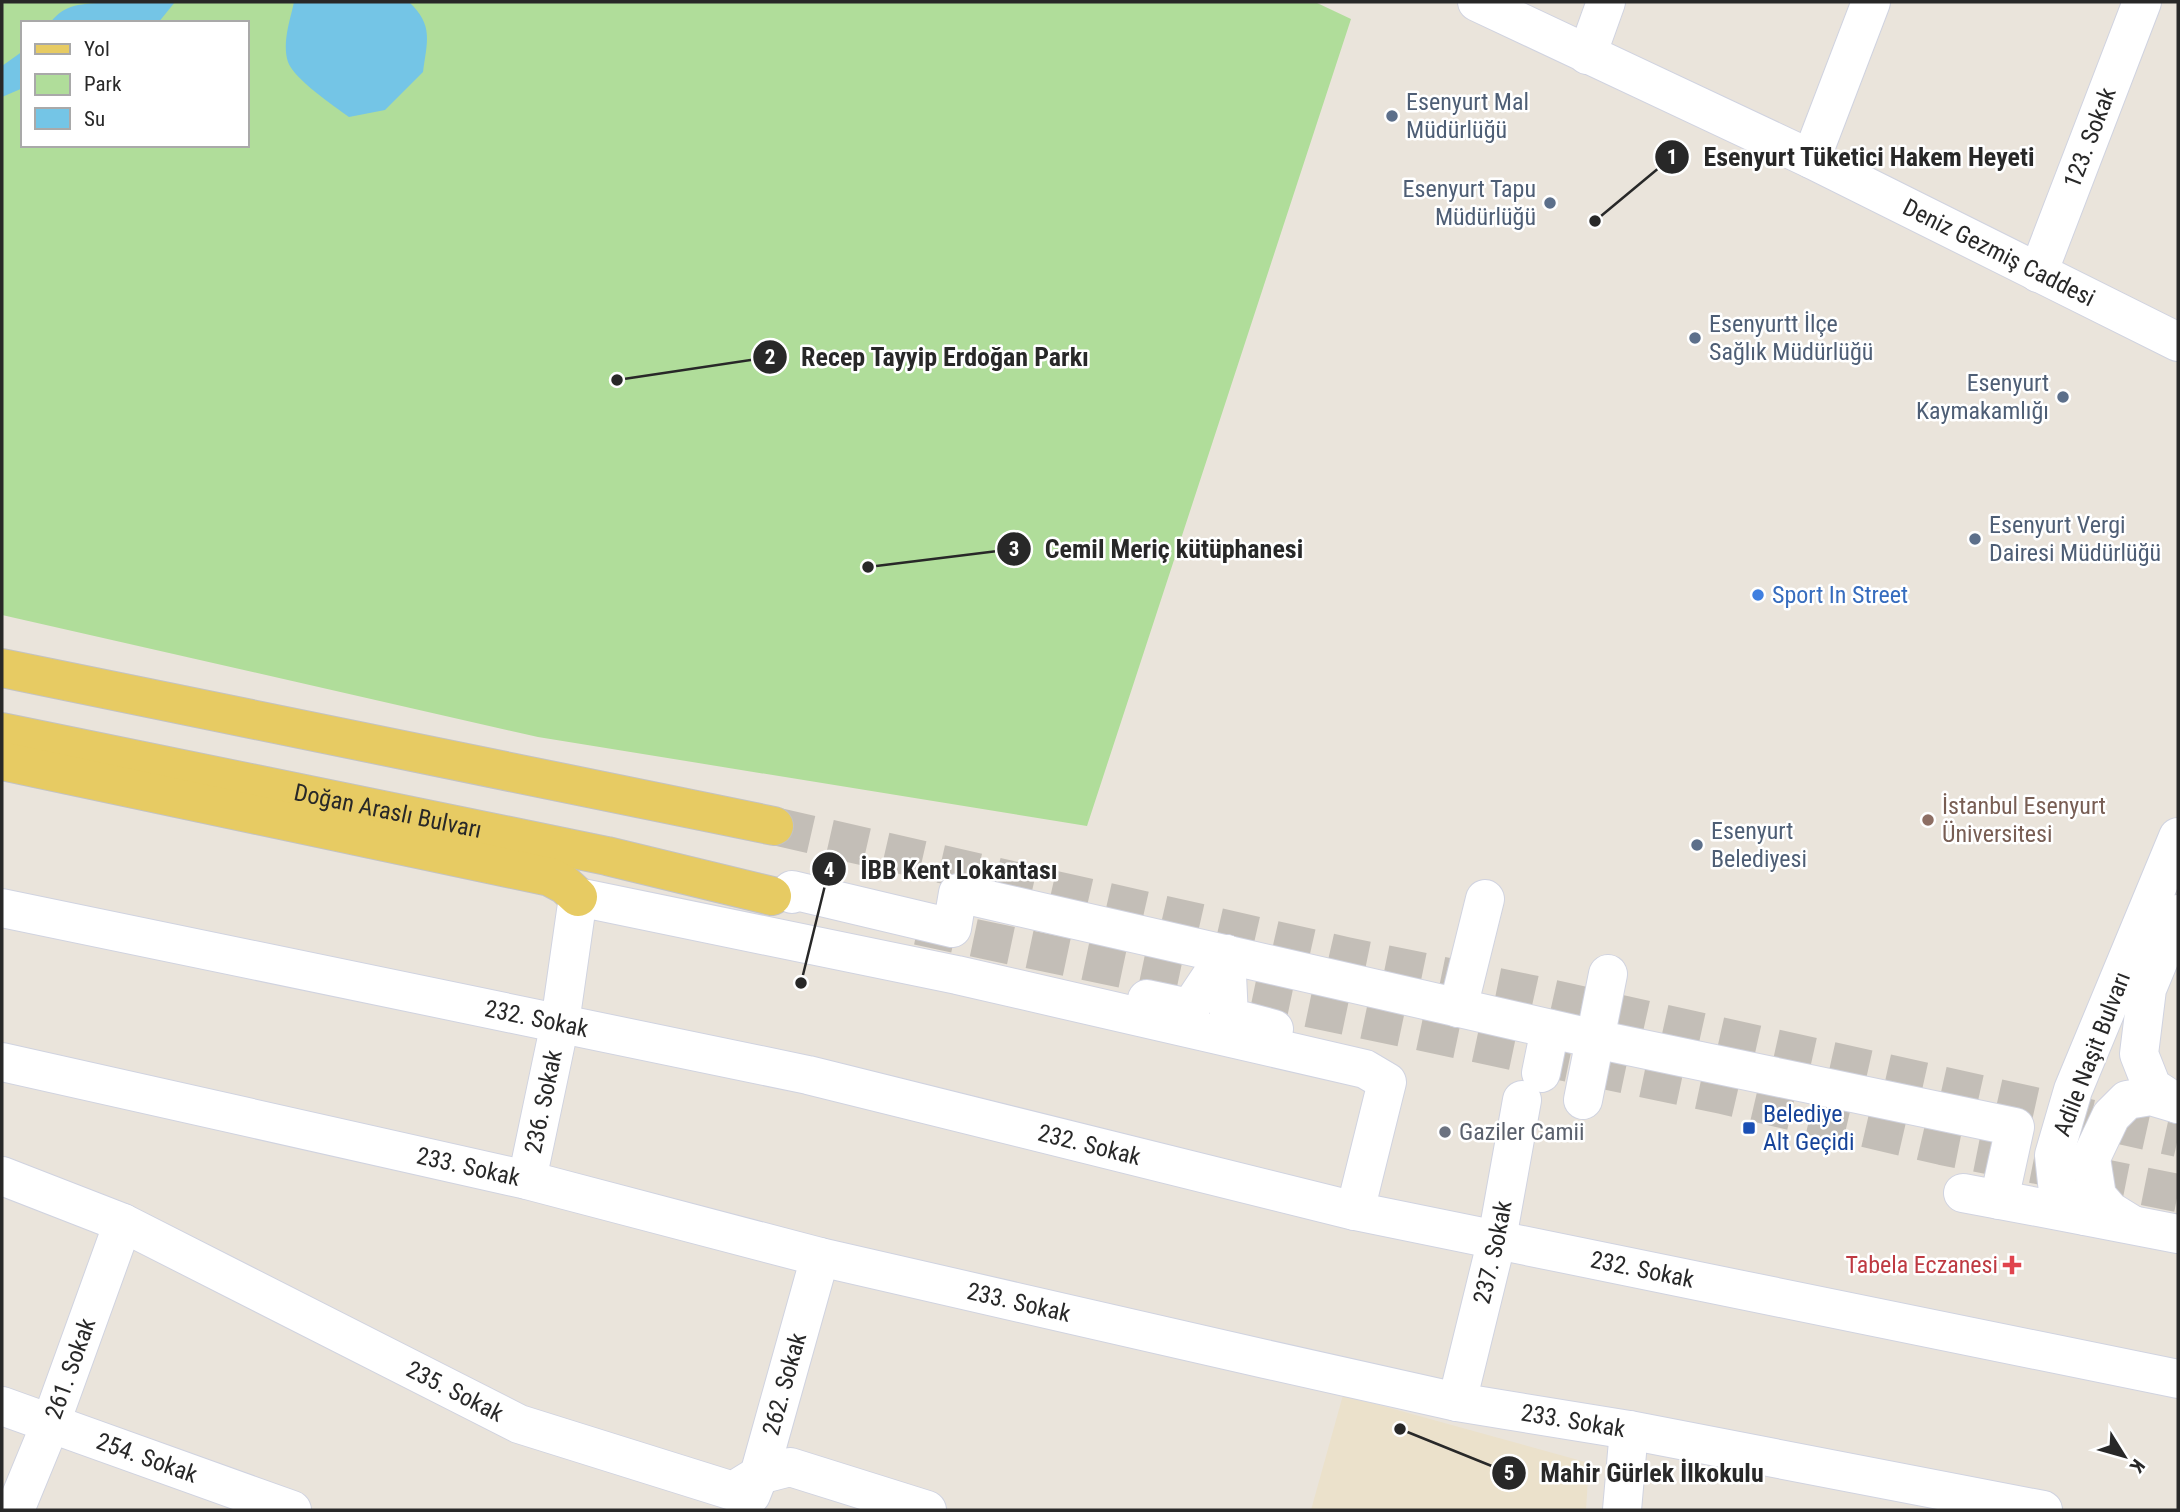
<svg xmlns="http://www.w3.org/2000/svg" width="2180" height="1512" viewBox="0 0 2180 1512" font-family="'Roboto Condensed',sans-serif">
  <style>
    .education { fill: #ebe1cb }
    .green { fill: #b0dd9a; fill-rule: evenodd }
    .water { fill: #74c5e6 }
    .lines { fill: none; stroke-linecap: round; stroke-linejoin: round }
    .primary-tunnel { stroke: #c3beb7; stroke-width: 38; stroke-dasharray: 38 19; stroke-linecap: butt }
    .street-casing { stroke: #d0d3e0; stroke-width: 40 }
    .secondary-casing { stroke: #d0d3e0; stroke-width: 40 }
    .primary-casing { stroke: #c3c3c3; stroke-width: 40 }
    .street { stroke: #fff; stroke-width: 38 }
    .secondary { stroke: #fff; stroke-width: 38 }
    .primary { stroke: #e7cb63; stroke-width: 38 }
    .service-dot { fill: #5c6f8a; stroke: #fff; stroke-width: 2.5 }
    .shop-dot { fill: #3f7fe0; stroke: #fff; stroke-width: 2.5 }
    .education-dot { fill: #8d6e63; stroke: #fff; stroke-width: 2.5 }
    .transit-dot { fill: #1a4fb4; stroke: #fff; stroke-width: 2.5 }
    .worship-dot { fill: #6b7280; stroke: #fff; stroke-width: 2.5 }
    .health-dot { fill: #e0444e; stroke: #fff; stroke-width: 2.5 }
    .labels { text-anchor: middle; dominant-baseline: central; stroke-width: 5; stroke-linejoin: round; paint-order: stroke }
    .service-label { font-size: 24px; fill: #4e5e75; stroke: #fff; text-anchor: start }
    .street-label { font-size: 24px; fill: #282828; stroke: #fff }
    .shop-label { font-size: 24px; fill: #366cbe; stroke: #fff; text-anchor: start }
    .education-label { font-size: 24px; fill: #785e54; stroke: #fff; text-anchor: start }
    .transit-label { font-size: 24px; fill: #164399; stroke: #fff; text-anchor: start }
    .worship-label { font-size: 24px; fill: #5b616d; stroke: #fff; text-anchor: start }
    .health-label { font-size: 24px; fill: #be3a42; stroke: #fff; text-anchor: end }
    .leader { fill: none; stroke: #282828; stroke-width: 2.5 }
    .callout-dot { fill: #282828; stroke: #fff; stroke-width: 2.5 }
    .mark-label { font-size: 21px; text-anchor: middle; font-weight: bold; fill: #fff }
    .callout-label { font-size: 26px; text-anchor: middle; font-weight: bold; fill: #282828; stroke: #fff; stroke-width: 5; stroke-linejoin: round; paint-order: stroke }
  </style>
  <rect width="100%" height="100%" fill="#eae4db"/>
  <path class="education" d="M 1343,1395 L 1589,1463 L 1586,1510 L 1311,1510 Z"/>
  <path class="green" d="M 2,2 L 1315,2 L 1351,19 L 1087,826 L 538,737 L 2,615 ZM 23,23 L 247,23 L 247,145 L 23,145 Z"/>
  <g class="water">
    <path d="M 105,2 L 175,2 L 158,23 L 50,23 C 66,2 82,5 105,2 Z"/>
    <path d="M 294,2 L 409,2 C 434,25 427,42 423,72 L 385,110 L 349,117 C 334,106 294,79 288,62 C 282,42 290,21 294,2 Z"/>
    <path d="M 23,51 L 23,88 L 2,97 L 2,66 Z"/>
  </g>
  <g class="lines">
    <g class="primary-tunnel">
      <path d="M 774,826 L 1346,956 L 1527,993 L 2178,1138"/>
      <path d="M 918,926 L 1722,1095 L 1942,1146 L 2178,1193"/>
    </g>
    <g class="street-casing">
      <g id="street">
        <path d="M 1587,55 L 1606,2"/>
        <path d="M 1811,159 L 1871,2"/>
        <path id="s1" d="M 2038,273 L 2142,2"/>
        <path d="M 792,894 L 792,890 L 952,928 L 958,893 L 1595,1039 L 2015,1127 L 1999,1200"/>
        <path id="s2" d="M 2,908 L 808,1075 L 1355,1211 L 2178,1379"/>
        <path d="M 1226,954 L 1229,1017 L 1274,1029"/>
        <path d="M 1147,999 L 1190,1008 L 1226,954"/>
        <path d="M 1458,1008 L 1485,899"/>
        <path id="s3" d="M 2,1062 L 527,1180 L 820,1257 L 1265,1359 L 1457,1402 L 1629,1430 L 2043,1510"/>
        <path d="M 1541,1073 L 1550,1029"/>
        <path d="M 1583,1100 L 1608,974"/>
        <path id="s4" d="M 2,1176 L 123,1223 L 519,1424 L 733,1491 L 759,1475 L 790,1467 L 927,1510"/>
        <path id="s5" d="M 527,1180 L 560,1023 L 578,897 L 957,975 L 1365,1069 L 1387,1082 L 1355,1211"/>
        <path d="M 1963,1193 L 2085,1216"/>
        <path id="s6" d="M 1457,1402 L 1497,1239 L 1522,1100"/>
        <path id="s7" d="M 2,1406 L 292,1510"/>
        <path id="s8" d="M 751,1495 L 759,1475 L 820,1257"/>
        <path id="s9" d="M 15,1510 L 50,1425 L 123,1223"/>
        <path d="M 1622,1510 L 1629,1430"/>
      </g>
    </g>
    <g class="secondary-casing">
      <g id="secondary">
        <path id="s10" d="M 1477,2 L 1811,159 L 2178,342"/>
        <path d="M 2178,837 L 2073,1090 L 2054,1155 L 2058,1192 L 2085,1216 L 2178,1234"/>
        <path d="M 2178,914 L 2147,989 L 2139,1054 L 2152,1087 L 2178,1104"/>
        <path d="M 2131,1224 L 2110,1211 L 2097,1196 L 2091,1158 L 2111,1116 L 2127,1100 L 2151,1096 L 2178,1104"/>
      </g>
    </g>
    <g class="primary-casing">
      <g id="primary">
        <path d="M 2,668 L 774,826"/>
        <path id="s11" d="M 2,732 L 607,856 L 772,896"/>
        <path d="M 2,761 L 550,877 L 565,885 L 578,897"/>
      </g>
    </g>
    <use href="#street" class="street"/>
    <use href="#secondary" class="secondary"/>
    <use href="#primary" class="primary"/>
  </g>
  <g class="service-dot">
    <circle cx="1392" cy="116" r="7"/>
    <circle cx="1550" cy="203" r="7"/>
    <circle cx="1695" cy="338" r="7"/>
    <circle cx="2063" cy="397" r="7"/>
    <circle cx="1975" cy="539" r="7"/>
    <circle cx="1697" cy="845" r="7"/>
  </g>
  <circle class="shop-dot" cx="1758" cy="595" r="7"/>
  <circle class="education-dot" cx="1928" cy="820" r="7"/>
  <rect class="transit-dot" x="1742" y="1121" width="14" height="14" rx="3.5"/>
  <circle class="worship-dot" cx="1445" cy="1132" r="7"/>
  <path class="health-dot" d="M2008.5 1254.5h7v7h7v7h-7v7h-7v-7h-7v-7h7z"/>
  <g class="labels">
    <g class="service-label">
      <text x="1406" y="102">Esenyurt Mal<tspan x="1406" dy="28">Müdürlüğü</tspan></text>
      <text x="1536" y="189" text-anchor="end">Esenyurt Tapu<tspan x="1536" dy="28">Müdürlüğü</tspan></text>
      <text x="1709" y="324">Esenyurtt İlçe<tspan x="1709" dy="28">Sağlık Müdürlüğü</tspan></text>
      <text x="2049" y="383" text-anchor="end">Esenyurt<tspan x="2049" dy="28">Kaymakamlığı</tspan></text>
      <text x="1989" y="525">Esenyurt Vergi<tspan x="1989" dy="28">Dairesi Müdürlüğü</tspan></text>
      <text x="1711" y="831">Esenyurt<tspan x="1711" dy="28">Belediyesi</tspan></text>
    </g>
    <g class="street-label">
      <text stroke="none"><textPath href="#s1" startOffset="145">123. Sokak</textPath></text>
      <text stroke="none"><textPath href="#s10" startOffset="579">Deniz Gezmiş Caddesi</textPath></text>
      <text stroke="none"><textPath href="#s11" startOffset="394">Doğan Araslı Bulvarı</textPath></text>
      <text stroke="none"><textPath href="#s2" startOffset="546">232. Sokak</textPath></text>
      <text transform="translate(2092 1054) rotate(-69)">Adile Naşit Bulvarı</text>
      <text stroke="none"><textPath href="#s5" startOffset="80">236. Sokak</textPath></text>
      <text stroke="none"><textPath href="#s2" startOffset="1113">232. Sokak</textPath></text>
      <text stroke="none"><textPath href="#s3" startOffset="478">233. Sokak</textPath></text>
      <text stroke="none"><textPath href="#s6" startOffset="154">237. Sokak</textPath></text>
      <text stroke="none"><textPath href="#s2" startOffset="1680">232. Sokak</textPath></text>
      <text stroke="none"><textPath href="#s3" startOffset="1045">233. Sokak</textPath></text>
      <text stroke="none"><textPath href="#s9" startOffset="152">261. Sokak</textPath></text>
      <text stroke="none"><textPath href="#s8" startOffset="116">262. Sokak</textPath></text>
      <text stroke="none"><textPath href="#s4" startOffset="502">235. Sokak</textPath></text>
      <text stroke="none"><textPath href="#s3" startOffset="1612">233. Sokak</textPath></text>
      <text stroke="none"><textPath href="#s7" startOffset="154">254. Sokak</textPath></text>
    </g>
    <g class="shop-label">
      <text x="1772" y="595">Sport In Street</text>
    </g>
    <g class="education-label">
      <text x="1942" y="806">İstanbul Esenyurt<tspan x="1942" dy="28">Üniversitesi</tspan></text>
    </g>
    <g class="transit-label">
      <text x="1763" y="1114">Belediye<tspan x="1763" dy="28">Alt Geçidi</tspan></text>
    </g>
    <g class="worship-label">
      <text x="1459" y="1132">Gaziler Camii</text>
    </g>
    <g class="health-label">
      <text x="1998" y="1265">Tabela Eczanesi</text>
    </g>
  </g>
  <path class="leader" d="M1595 221L1672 157M617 380L770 357M868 567L1014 549M801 983L829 869M1400 1429L1509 1473"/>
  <g class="callout-dot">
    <circle cx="1595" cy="221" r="7"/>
    <circle cx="617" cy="380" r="7"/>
    <circle cx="868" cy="567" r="7"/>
    <circle cx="801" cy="983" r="7"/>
    <circle cx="1400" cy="1429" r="7"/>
    <circle cx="1672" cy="157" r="18"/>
    <circle cx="770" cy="357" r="18"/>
    <circle cx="1014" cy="549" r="18"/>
    <circle cx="829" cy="869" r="18"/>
    <circle cx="1509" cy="1473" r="18"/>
  </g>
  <g class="mark-label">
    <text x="1672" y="164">1</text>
    <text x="770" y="364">2</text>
    <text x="1014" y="556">3</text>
    <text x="829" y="877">4</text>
    <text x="1509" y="1480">5</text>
  </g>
  <g class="callout-label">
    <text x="1869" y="166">Esenyurt Tüketici Hakem Heyeti</text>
    <text x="945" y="366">Recep Tayyip Erdoğan Parkı</text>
    <text x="1174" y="558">Cemil Meriç kütüphanesi</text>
    <text x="959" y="879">İBB Kent Lokantası</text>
    <text x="1652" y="1482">Mahir Gürlek İlkokulu</text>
  </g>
  <rect width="2180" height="1512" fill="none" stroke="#282828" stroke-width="7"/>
  <rect x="21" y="21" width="228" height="126" fill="#ffffff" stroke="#a9a9a9" stroke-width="2"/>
  <rect x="35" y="44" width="35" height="10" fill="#e7cb63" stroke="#a9a9a9" stroke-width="2"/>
  <text x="84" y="56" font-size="21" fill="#282828">Yol</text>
  <rect x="35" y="74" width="35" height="21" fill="#b0dd9a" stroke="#a9a9a9" stroke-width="2"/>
  <text x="84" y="91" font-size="21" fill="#282828">Park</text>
  <rect x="35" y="108" width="35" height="21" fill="#74c5e6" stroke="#a9a9a9" stroke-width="2"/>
  <text x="84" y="126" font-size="21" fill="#282828">Su</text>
  <g transform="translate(2124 1456) rotate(127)" stroke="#ffffff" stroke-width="5" paint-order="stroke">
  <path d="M0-5L12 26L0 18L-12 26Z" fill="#282828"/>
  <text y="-10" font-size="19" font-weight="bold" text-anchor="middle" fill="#282828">K</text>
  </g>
</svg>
